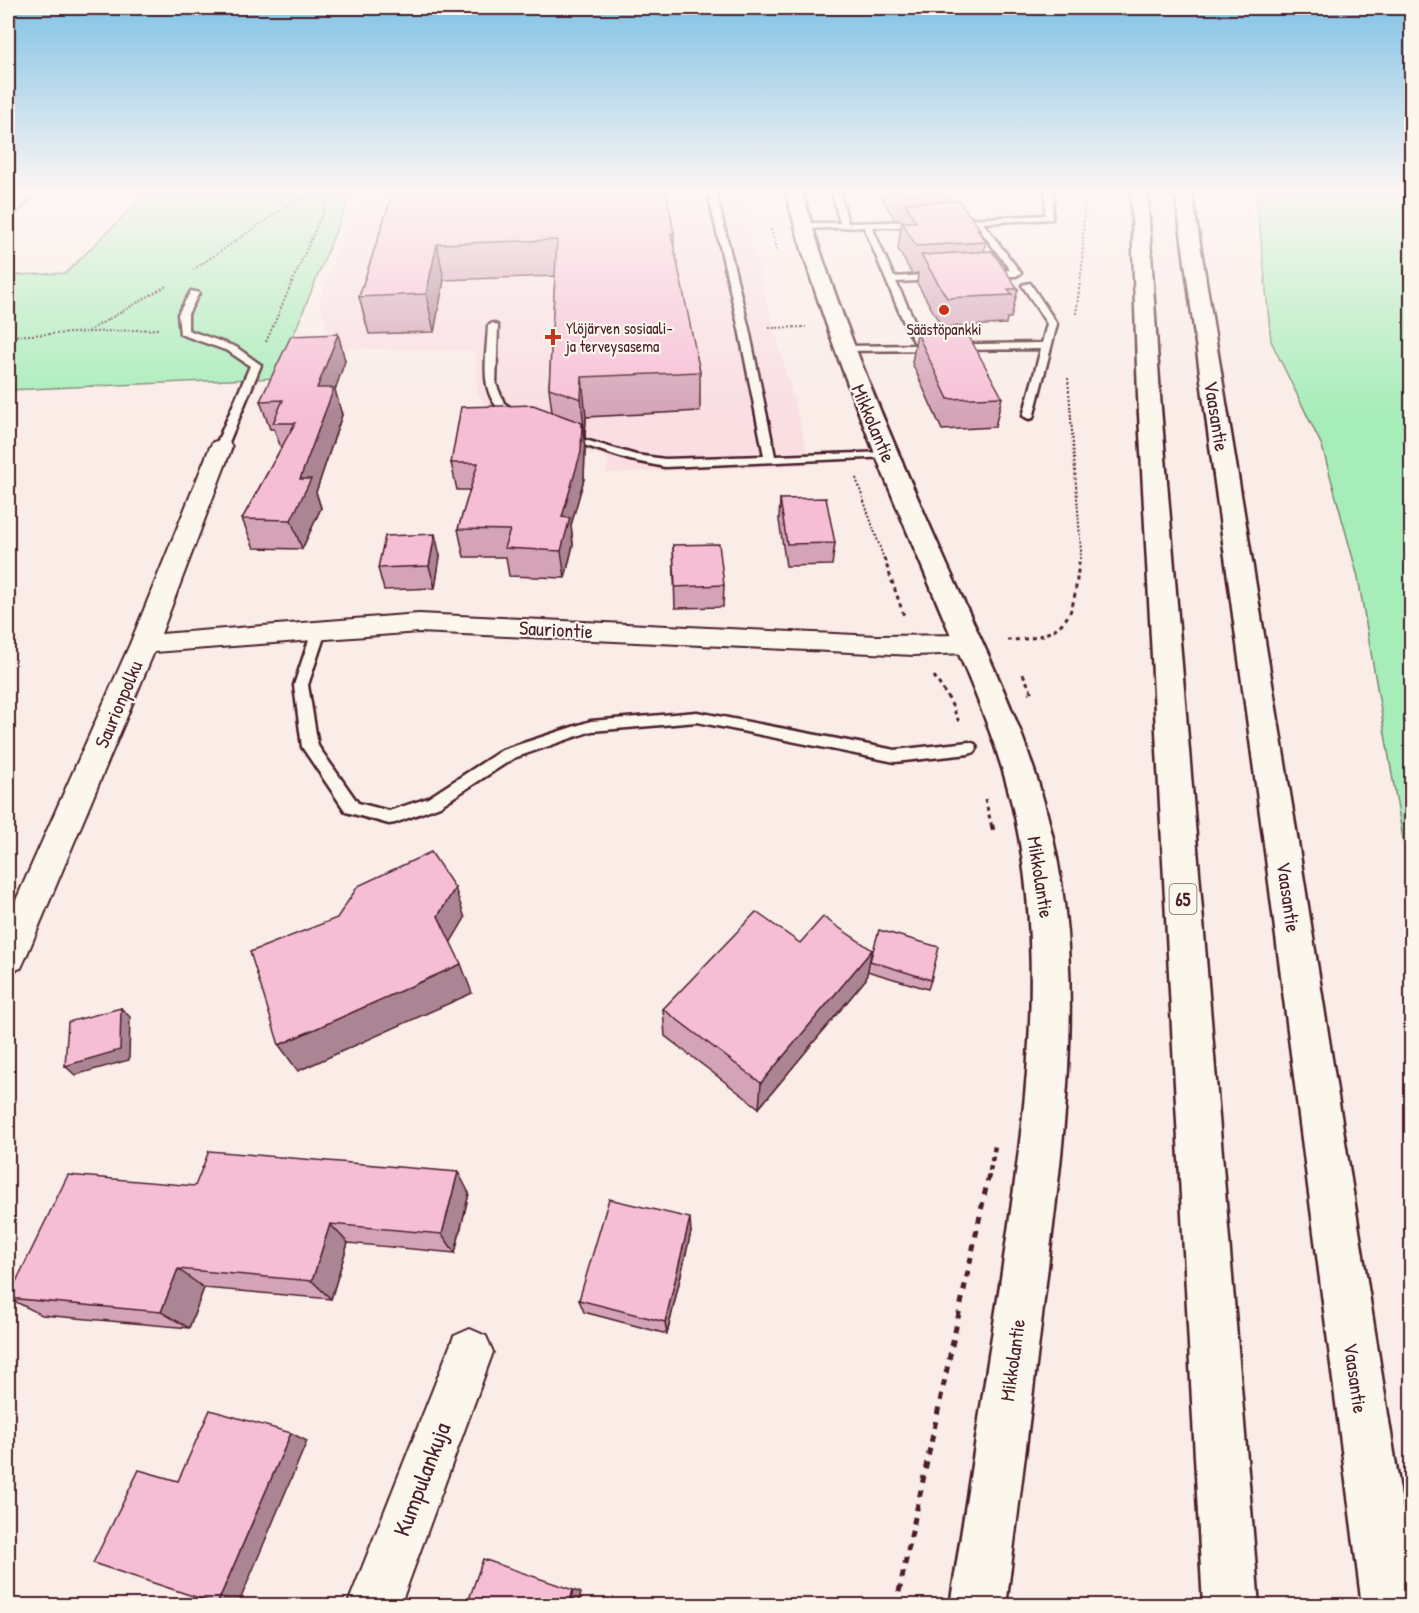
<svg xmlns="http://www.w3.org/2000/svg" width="1419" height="1613" viewBox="0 0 1419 1613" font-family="'Patrick Hand',sans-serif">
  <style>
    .built { fill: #f9dee2 }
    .green { fill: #a7edb9; stroke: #788672; stroke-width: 1.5 }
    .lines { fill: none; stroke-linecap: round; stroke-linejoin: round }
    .lane-casing { stroke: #4a1f2b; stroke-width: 5 }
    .street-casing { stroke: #4a1f2b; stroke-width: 4 }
    .secondary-casing { stroke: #4a1f2b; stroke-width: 5 }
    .highway-casing { stroke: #4a1f2b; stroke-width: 5 }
    .path-far3 { stroke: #4a1f2b; stroke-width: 2; stroke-dasharray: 2 2; stroke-linecap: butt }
    .path-far2 { stroke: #4a1f2b; stroke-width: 3; stroke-dasharray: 4 4; stroke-linecap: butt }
    .path-far1 { stroke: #4a1f2b; stroke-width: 4.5; stroke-dasharray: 5 5; stroke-linecap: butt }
    .path { stroke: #4a1f2b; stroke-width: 5; stroke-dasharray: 7 7; stroke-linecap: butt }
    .lane { fill: #fbf7ec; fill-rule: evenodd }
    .street { fill: #fbf7ec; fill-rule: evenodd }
    .secondary { fill: #fbf7ec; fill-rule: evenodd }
    .highway { fill: #fbf7ec; fill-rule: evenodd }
    .wall { fill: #d4a3b7; stroke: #4a1f2b; stroke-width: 1.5 }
    .shaded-wall { fill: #ac8595; stroke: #4a1f2b; stroke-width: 1.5 }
    .building { fill: #f6bed5; stroke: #4a1f2b; stroke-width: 1.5 }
    .poi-dot { fill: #c8321e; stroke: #fbf7ec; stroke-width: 2 }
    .labels { text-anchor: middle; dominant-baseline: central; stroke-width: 4.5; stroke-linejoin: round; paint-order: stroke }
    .far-poi-label { font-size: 16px; fill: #4a1f2b; stroke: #fbf7ec; text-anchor: start }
    .shield { fill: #fbf7ec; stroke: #7f6065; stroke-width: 1.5 }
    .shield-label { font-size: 18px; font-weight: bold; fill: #4a1f2b }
    .street-label { font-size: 20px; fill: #4a1f2b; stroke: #fbf7ec }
    .near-street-label { font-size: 24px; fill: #4a1f2b; stroke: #fbf7ec }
  </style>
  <rect width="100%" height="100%" fill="#faece7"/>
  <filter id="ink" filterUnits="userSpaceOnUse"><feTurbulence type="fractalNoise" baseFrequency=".0167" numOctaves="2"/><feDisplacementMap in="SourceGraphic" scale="12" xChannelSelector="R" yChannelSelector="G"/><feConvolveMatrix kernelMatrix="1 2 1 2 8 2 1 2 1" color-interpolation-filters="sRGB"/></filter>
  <g filter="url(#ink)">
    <path class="built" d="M 387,189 L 737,189 L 811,465 L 606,473 L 609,461 L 606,457 L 561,446 L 491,412 L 477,393 L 476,359 L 475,354 L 470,351 L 333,348 L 319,303 L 355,205 Z"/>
    <g class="green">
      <path d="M 353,189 L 276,378 L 8,390 L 8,285 L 18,275 L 66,273 L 146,194 Z"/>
      <path d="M 1256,189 L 1392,189 L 1411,208 L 1411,885 L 1358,577 L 1322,446 L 1271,341 Z"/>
    </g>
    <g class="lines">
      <g class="lane-casing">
        <g id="lane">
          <path d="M 707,189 L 715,189 L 749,329 L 775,456 L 887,452 L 893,455 L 891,457 L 665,467 L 630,460 L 559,437 L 565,434 L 636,455 L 665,459 L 764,456 L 739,329 Z"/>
          <path d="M 831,189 L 839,189 L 848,223 L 922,221 L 926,224 L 922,227 L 872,227 L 894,277 L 938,274 L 943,277 L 938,280 L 896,282 L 926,345 L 1042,343 L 1047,324 L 1022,285 L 1030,283 L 1057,324 L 1033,418 L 1029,419 L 1023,416 L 1041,349 L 840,351 L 840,347 L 844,346 L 916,345 L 904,323 L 864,227 L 803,229 L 799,226 L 803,223 L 840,223 Z"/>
          <path d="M 1046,189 L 1054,189 L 1052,219 L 983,223 L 1021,273 L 1016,276 L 982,276 L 980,274 L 985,271 L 1010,270 L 975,223 L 954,225 L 951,224 L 951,220 L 1045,215 Z"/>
          <path d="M 191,291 L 199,293 L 188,314 L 188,330 L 236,347 L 261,365 L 227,447 L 221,450 L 215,447 L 250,366 L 228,351 L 180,334 L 178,314 Z"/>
          <path d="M 493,323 L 498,326 L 496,384 L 504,403 L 523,416 L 523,420 C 516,422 512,418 506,414 C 477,396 487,356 488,326 Z"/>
          <path d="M 319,626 L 326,631 L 308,685 L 318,746 L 358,803 L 389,811 L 428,798 L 502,750 L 591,721 L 697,712 L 895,750 L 969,742 L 975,744 L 977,748 L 975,752 L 969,754 L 895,762 L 697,722 L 592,731 L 514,758 L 440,806 L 395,823 L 389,824 L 346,812 L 302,747 L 294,685 L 312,631 Z"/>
        </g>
      </g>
      <g class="street-casing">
        <g id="street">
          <path d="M 24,189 L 40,189 L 14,215 L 8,217 L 8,204 Z"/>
          <path d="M 221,440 L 229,442 L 232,447 L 161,634 L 419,614 L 877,636 L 968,635 L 978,638 L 982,644 L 978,650 L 968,653 L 914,655 L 419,632 L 154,652 L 26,957 L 21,968 L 8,972 L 8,918 L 130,644 L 210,447 L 213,442 Z"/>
          <path d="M 470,1329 L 486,1336 L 493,1352 L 400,1606 L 347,1606 L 454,1336 Z"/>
        </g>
      </g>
      <g class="secondary-casing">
        <path id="secondary" d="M 785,189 L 801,189 C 839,320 893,443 948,567 C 984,647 1025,728 1047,814 C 1088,967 1065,1128 1046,1283 C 1033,1391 1020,1498 1006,1606 L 950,1606 C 967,1499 983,1392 1000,1285 C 1023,1130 1048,973 1015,817 C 997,734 958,654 926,576 C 872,449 820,323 785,189 Z"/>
      </g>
      <g class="highway-casing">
        <g id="highway">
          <path d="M 1131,189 L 1147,189 L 1160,396 L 1259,1606 L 1203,1606 L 1138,396 Z"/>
          <path d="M 1175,189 L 1191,189 L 1297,836 L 1412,1567 L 1412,1606 L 1362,1606 L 1263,836 Z"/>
        </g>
      </g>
      <g class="path-far3">
        <path d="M 771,229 L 777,250"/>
        <path d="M 193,270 L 293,202 L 318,189"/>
        <path d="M 1076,314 L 1082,266 L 1085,189"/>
        <path d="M 769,328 L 806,327"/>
        <path d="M 88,331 L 168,285"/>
        <path d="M 8,336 L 158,329"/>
        <path d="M 266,342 L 333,189"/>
        <path d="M 1068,378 L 1081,551 L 1080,559"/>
        <path d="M 856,478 L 884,559"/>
      </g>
      <g class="path-far2">
        <path d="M 884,558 L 904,616"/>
        <path d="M 1007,640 C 1029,640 1057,636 1069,614 C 1076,602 1077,572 1080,558"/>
        <path d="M 1023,674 L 1032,693 L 1028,693"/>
        <path d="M 934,676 L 950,701 L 959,722"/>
        <path d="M 985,799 L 992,827"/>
      </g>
      <g class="path-far1">
        <path d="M 992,825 L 993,830"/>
        <path d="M 990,1171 L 995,1146"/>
      </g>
      <path class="path" d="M 896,1606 L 990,1169"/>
      <use href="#lane" class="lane"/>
      <use href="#street" class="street"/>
      <use href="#secondary" class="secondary"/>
      <use href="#highway" class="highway"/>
    </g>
    <g class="wall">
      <path d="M 394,189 L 674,233 L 674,250 L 700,372 L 700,411 L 586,417 L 585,438 L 584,438 L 585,449 L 584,479 L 571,525 L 573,545 L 565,578 L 509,576 L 506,557 L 464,557 L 458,529 L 470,490 L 457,490 L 451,463 L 552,412 L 549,388 L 555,276 L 444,280 L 434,332 L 369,334 L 359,297 Z"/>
      <path d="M 877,189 L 950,189 L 952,191 L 950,201 L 980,229 L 979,232 L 986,242 L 984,252 L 1018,289 L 1011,318 L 1007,318 L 1006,324 L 942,327 L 917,283 L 918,273 L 912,274 L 898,249 L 902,220 L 895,220 Z"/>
      <path d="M 917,333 L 1002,397 L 995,427 L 942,430 L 912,363 Z"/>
      <path d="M 338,334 L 345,361 L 335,390 L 342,415 L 316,492 L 321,508 L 302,549 L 254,548 L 242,519 L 281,448 L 274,429 L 270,429 L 260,401 Z"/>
      <path d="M 780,499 L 835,543 L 832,565 L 786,566 L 779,520 Z"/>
      <path d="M 673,545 L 724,585 L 723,607 L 675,608 Z"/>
      <path d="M 440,556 L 435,588 L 384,590 L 378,568 Z"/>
      <path d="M 800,943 L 872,950 L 931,980 L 928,989 L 867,971 L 866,979 L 759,1108 L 665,1036 L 663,1009 Z"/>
      <path d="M 195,1186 L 469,1193 L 455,1253 L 348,1243 L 331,1299 L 204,1288 L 189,1328 L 42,1315 L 8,1298 Z"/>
      <path d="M 691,1232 L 667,1334 L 584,1312 L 579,1300 Z"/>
    </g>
    <g class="shaded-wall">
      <path d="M 437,244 L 444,280 L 434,332 L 426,294 Z"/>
      <path d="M 338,334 L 345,361 L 335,390 L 342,415 L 316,492 L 321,508 L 302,549 L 291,520 L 300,479 L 317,388 Z"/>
      <path d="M 582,377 L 586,417 L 585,438 L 581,399 Z"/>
      <path d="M 582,423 L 585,449 L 584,479 L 571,525 L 573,545 L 565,578 L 561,551 L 562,517 Z"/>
      <path d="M 435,534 L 440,556 L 435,588 L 429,566 Z"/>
      <path d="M 455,888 L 465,918 L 449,945 L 438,916 Z"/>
      <path d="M 872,950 L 866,979 L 759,1108 L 761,1083 Z"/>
      <path d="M 461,964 L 472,993 L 298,1071 L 279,1045 Z"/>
      <path d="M 121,1008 L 130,1017 L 129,1060 L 75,1075 L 65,1066 Z"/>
      <path d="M 458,1172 L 469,1193 L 455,1253 L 442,1234 Z"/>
      <path d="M 690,1218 L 691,1232 L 667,1334 L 665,1322 Z"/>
      <path d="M 330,1224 L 348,1243 L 331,1299 L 312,1281 Z"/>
      <path d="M 178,1269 L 204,1288 L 189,1328 L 161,1312 Z"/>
      <path d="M 291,1433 L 307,1441 L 238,1605 L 217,1604 Z"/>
      <path d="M 573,1590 L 581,1593 L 578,1605 L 569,1605 Z"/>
    </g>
    <g class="building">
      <path d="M 394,189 L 666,189 L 674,233 L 671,233 L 700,372 L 582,377 L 581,399 L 549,388 L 557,240 L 437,244 L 426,294 L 359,297 Z"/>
      <path d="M 896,189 L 950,189 L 952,191 L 899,194 Z"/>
      <path d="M 959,201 L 980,229 L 977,229 L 986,242 L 916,246 L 902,222 L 916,222 L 905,203 Z"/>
      <path d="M 992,251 L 1018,289 L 1008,289 L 1012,295 L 947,298 L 921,255 Z"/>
      <path d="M 966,331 L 1002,397 L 948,399 L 917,333 Z"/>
      <path d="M 338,334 L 317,388 L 334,388 L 300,479 L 311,479 L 291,520 L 242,519 L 295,423 L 273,423 L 283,400 L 260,401 L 291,336 Z"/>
      <path d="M 533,405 L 582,423 L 581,452 L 562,517 L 570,518 L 561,551 L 504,548 L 510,530 L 458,529 L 478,463 L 451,463 L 461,407 Z"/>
      <path d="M 826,498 L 835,543 L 787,544 L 780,499 Z"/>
      <path d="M 435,534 L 429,566 L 378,568 L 385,536 Z"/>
      <path d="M 719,544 L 724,585 L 675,587 L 673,545 Z"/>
      <path d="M 431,852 L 455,888 L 438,916 L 461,964 L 279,1045 L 250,952 L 337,918 L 358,886 Z"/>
      <path d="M 756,912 L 800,943 L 823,917 L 872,950 L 761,1083 L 663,1009 Z"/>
      <path d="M 879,930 L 939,947 L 931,980 L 870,961 Z"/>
      <path d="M 121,1008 L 120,1050 L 65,1066 L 68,1022 Z"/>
      <path d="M 209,1151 L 458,1172 L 442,1234 L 330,1224 L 312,1281 L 178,1269 L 161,1312 L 8,1298 L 68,1175 L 195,1186 Z"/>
      <path d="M 609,1199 L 690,1218 L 665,1322 L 579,1300 Z"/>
      <path d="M 210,1410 L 291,1433 L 217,1604 L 93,1563 L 139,1470 L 178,1481 Z"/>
      <path d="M 483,1559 L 573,1590 L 569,1605 L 467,1605 Z"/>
    </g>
  </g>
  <linearGradient id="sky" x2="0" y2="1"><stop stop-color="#82c3e6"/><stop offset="0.46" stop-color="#fdf6f4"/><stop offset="1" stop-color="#fdf6f4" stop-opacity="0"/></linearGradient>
  <rect width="1419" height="415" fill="url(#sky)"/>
  <g class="poi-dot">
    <circle cx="944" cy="310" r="6"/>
    <path d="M550 328h6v6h6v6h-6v6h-6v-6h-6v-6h6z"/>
  </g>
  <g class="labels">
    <g class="far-poi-label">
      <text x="566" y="328">Ylöjärven sosiaali-<tspan x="566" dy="18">ja terveysasema</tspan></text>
      <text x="944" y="329" text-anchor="middle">Säästöpankki</text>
    </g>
    <rect class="shield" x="1169.5" y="884" width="27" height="30" rx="4.5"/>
    <g class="shield-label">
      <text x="1183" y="899">65</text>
    </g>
    <g class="street-label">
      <text transform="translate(1217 416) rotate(81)">Vaasantie</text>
      <text transform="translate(874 423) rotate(67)">Mikkolantie</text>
      <text transform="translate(556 629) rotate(3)">Sauriontie</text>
      <text transform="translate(118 704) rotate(-67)">Saurionpolku</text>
      <text transform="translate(1041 877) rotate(81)">Mikkolantie</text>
      <text transform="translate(1289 897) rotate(82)">Vaasantie</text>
      <text transform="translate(1012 1360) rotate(-82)">Mikkolantie</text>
      <text transform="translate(1356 1378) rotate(82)">Vaasantie</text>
    </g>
    <g class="near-street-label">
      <text transform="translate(421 1479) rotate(-69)">Kumpulankuja</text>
    </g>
  </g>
  <rect width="1419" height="1613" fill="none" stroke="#fbf7ec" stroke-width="30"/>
  <rect x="15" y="15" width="1389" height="1583" fill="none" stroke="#4a1f2b" stroke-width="2" filter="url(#ink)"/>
</svg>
